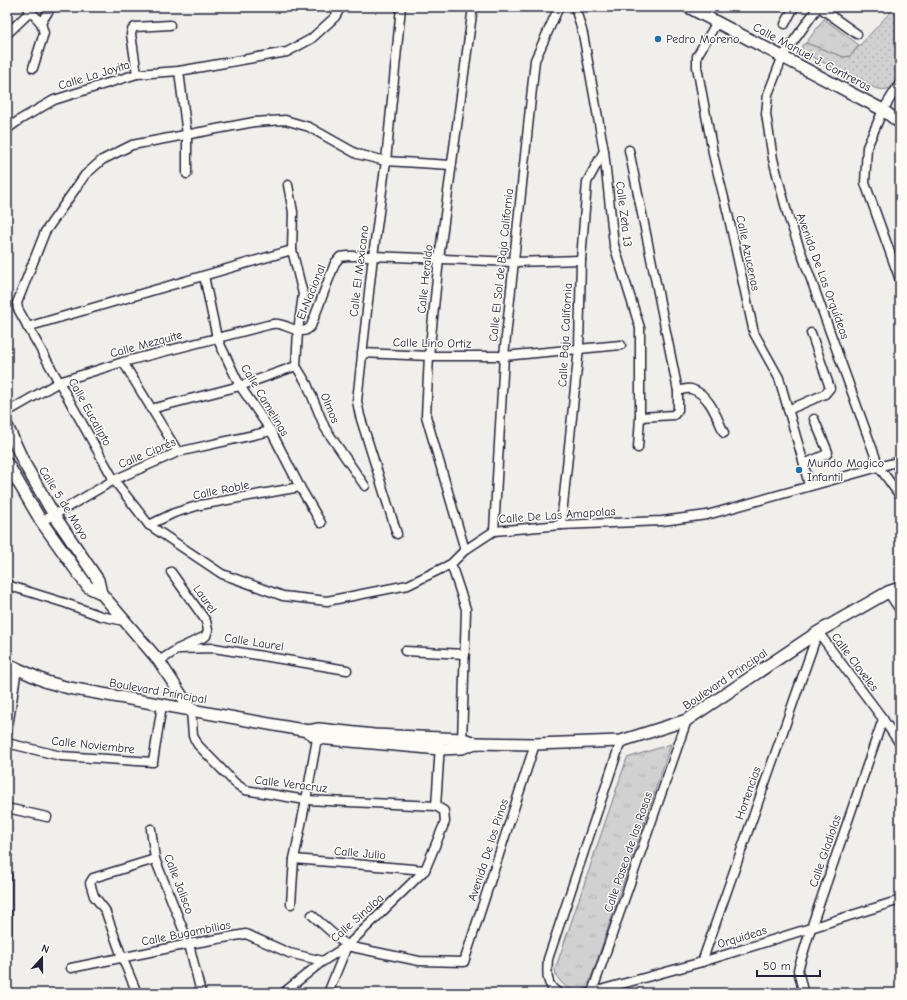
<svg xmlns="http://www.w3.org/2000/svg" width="907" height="1000" viewBox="0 0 907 1000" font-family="'Comic Neue',sans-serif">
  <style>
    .grass { fill: url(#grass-dots); stroke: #7a7a86 }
    .park { fill: url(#park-tufts); stroke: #7a7a86 }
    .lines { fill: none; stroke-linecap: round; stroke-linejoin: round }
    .street-casing { stroke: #22223b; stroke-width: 11 }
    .secondary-casing { stroke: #22223b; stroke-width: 14 }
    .street { stroke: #fdfcf7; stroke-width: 8 }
    .secondary { stroke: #fdfcf7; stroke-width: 11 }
    .poi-dot { fill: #1f6fb2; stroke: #fdfcf7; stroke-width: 1.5 }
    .labels { text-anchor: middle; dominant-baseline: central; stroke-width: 3; stroke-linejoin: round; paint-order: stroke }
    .poi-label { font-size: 12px; fill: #22223b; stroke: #fdfcf7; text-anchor: start }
    .street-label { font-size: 12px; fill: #22223b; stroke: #fdfcf7 }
  </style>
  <defs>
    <pattern id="grass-dots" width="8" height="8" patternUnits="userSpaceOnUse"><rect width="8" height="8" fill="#d2d1d1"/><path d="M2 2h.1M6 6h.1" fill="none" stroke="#b4b3b4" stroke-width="1.8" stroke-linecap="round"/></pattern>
    <pattern id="park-tufts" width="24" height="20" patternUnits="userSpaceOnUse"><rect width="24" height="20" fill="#d2d1d1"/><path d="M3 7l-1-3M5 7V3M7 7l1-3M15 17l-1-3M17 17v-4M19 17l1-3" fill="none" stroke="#b4b3b4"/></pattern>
  </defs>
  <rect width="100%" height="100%" fill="#f0efec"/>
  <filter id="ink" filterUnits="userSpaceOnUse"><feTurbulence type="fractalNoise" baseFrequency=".025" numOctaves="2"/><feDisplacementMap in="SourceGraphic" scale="8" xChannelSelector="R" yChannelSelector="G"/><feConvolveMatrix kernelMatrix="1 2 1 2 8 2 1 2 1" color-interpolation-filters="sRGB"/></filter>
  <g filter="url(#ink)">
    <path class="grass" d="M 895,7 L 900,7 L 900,78 C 892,88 888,92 875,88 L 806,54 L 802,49 L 802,45 L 806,43 L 844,57 L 850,56 Z"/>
    <g class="park">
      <path d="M 824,19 L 859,45 L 850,56 L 844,57 L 806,43 Z"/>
      <path d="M 671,744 L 590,981 C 587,985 584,991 578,991 C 568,991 556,980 555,970 C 555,968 556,966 557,964 L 627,758 Z"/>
    </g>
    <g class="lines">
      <g class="street-casing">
        <g id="street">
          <path d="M 27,7 L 41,23 L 44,33 L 33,68"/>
          <path d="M 575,7 L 583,34 L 604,151 L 614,245 L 640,328 L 640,417 L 638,448"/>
          <path d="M 818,7 L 783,56 L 768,94 L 766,114 L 773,159 L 788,216 L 879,467 L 900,496"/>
          <path d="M 819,7 L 857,34"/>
          <path d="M 717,22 L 697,56 L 697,67 L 714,158 L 728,214 L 754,333 L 779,378 L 804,464 L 809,486"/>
          <path d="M 41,23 L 51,7"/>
          <path d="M 785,24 L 794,7"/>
          <path d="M 7,34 L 31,11"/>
          <path d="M 179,71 L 187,135 L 187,174"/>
          <path d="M 137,74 L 131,34 L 132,30 L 135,27 L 170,25"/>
          <path d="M 900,83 L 883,110 L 867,147 L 865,183 L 900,280"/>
          <path d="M 7,129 L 21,119 L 54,100 L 137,74 L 179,71 L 287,52 L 311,39 L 335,17 L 341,7"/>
          <path d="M 629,150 L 678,391 L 678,410 L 674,415 L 640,417"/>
          <path d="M 451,165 L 386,161 L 357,154 L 309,127 L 285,120 L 254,122 L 132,145 L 102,160 L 85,175 L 45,232 L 17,303 L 18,309 L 114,480 L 149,525 L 222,574 L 283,596 L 327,601 L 408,585 L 451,564 L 465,550 L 494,531 L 561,525 L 662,521 L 707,515 L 900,461"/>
          <path d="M 288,185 L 293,212 L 292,250 L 303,294 L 298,331 L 296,366 L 307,384 L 325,428 L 365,486"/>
          <path d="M 204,276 L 217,338 L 240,386 L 271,431 L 300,487 L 321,523"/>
          <path d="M 27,327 L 292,250"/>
          <path d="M 362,353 L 429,356 L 504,356 L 621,345"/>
          <path d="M 123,362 L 178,452"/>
          <path d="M 678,391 C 682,390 687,388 691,389 C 710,394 717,418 724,433"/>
          <path d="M 151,409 L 240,386 L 296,366"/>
          <path d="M 788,410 L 825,394 L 830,388 L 811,333"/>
          <path d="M 7,412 L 59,382 L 123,362 L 268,325 C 271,324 274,323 278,324 C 289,325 302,338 311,326 L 335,263 L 340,257 L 348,256 L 373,256 L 514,262 L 581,260"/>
          <path d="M 804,464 L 827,454 L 828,452 L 814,419"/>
          <path d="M 41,521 L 54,515 L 114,480 L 178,452 L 271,431"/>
          <path d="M 149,525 L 174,513 L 200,505 L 300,487"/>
          <path d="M 561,525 L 579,348 L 581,260 L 587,182 L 604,151"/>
          <path d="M 494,531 L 504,356 L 535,60 L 559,7"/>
          <path d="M 397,534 L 360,416 L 357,401 L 373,256 L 386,161 L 401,7"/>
          <path d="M 465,550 L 426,416 L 429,356 L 439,259 L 473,7"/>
          <path d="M 451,564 L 466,609 L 462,743"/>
          <path d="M 7,585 L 65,603 L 101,616 L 124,621"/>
          <path d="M 888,592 L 900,610"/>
          <path d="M 818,632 L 883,719 L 900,744"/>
          <path d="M 178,649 L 214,648 L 347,670"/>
          <path d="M 405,651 L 465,654"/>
          <path d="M 159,661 L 178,649 L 206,636 L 208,630 L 206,621 L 171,572"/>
          <path d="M 191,710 L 193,736 L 198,745 L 235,783 L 245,790 L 306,800 L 436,806"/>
          <path d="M 7,733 L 17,669"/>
          <path d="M 7,743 L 61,756 L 153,762 L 162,705"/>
          <path d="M 436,806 L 440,745"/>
          <path d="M 7,808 L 47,817"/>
          <path d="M 151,829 L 155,859 L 189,944 L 201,993"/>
          <path d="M 294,859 L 425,870"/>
          <path d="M 7,875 L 7,934"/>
          <path d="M 291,904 L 294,859 L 306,800 L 318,733"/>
          <path d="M 312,915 L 347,946 L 419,961 L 464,962 L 535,744"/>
          <path d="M 702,962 L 818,632"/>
          <path d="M 71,968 L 189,944 L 246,934 L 289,953 L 323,961"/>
          <path d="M 592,992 L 687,720"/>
          <path d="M 137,993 L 122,957 L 105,910 L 94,896 L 90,883 L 93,878 L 155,859"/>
          <path d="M 283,993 L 323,961 L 347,946 L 425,870 L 445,822 L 444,811 L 436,806"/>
          <path d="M 328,993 L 347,946"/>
          <path d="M 559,993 C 545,986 547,972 548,959 L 621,741"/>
          <path d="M 589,993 L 702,962 L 900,900"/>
          <path d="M 806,993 L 803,991 L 798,970 L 811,928 L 883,719"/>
        </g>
      </g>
      <g class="secondary-casing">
        <g id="secondary">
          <path d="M 688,7 L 883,110 L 900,123"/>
          <path d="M 7,426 L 24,463 L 54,515 L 98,580 L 101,593 L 159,661 L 191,710"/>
          <path d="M 7,463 L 41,521 L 88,587 L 101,593"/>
          <path d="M 7,664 L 47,682 L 69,688 L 308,731 L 319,729 L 374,735 L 463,739 L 475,743"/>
          <path d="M 308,731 L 317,738 L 440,749 L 462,748 L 475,743 L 535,744 L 621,741 L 687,720 L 818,632 L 888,592 L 900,588"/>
        </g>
      </g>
      <use href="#street" class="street"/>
      <use href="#secondary" class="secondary"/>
    </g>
  </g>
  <g class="poi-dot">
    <circle cx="658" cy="39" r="4"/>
    <circle cx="799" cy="470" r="4"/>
  </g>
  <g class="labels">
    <g class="poi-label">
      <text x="666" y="39">Pedro Moreno</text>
      <text x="807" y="463">Mundo Magico<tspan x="807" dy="14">Infantil</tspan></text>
    </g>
    <g class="street-label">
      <text transform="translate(812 57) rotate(28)">Calle Manuel J. Contreras</text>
      <text transform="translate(94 75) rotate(-17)">Calle La Joyita</text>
      <text transform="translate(624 214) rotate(83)">Calle Zeta 13</text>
      <text transform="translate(748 253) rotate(78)">Calle Azucenas</text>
      <text transform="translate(501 265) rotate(-84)">Calle El Sol de Baja California</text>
      <text transform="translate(359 271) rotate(-83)">Calle El Mexicano</text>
      <text transform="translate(823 276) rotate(70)">Avenida De Las Orquídeas</text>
      <text transform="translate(425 279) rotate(-84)">Calle Heraldo</text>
      <text transform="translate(311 292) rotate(-68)">El Nacional</text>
      <text transform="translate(565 335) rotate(-87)">Calle Baja California</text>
      <text transform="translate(432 343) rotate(1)">Calle Lino Ortiz</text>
      <text transform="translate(146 344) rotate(-15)">Calle Mezquite</text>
      <text transform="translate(265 400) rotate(59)">Calle Camelinas</text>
      <text transform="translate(330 408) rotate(67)">Olmos</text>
      <text transform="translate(90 412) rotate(61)">Calle Eucalipto</text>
      <text transform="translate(147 453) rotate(-23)">Calle Ciprés</text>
      <text transform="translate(221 490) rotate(-11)">Calle Roble</text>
      <text transform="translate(64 503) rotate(58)">Calle 5 de Mayo</text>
      <text transform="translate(557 515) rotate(-4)">Calle De Las Amapolas</text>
      <text transform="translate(205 599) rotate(55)">Laurel</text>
      <text transform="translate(254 642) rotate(9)">Calle Laurel</text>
      <text transform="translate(855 662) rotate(53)">Calle Claveles</text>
      <text transform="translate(725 679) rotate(-34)">Boulevard Principal</text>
      <text transform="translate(158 691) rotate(10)">Boulevard Principal</text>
      <text transform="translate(93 745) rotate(6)">Calle Noviembre</text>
      <text transform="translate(291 784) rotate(7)">Calle Veracruz</text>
      <text transform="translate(748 793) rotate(-71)">Hortencias</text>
      <text transform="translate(488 850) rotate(-72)">Avenida De los Pinos</text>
      <text transform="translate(825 851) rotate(-71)">Calle Gladiolas</text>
      <text transform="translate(628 852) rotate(-71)">Calle Paseo de las Rosas</text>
      <text transform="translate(360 853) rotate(5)">Calle Julio</text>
      <text transform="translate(179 884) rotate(69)">Calle Jalisco</text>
      <text transform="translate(357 918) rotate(-42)">Calle Sinaloa</text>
      <text transform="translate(186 933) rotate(-11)">Calle Bugambilias</text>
      <text transform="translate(742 937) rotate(-17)">Orquideas</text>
    </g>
  </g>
  <rect width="907" height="1000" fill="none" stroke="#fdfcf7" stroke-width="24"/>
  <rect x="12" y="12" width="883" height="976" fill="none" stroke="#22223b" stroke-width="1.5" filter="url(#ink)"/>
  <g transform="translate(42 958) rotate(21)" stroke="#fdfcf7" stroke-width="3" paint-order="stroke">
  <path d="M0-3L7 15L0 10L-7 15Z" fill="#22223b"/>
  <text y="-6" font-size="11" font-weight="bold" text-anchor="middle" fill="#22223b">N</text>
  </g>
  <path d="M757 970v6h63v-6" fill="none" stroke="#22223b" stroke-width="2"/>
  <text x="763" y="970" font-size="12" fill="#22223b" stroke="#fdfcf7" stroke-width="3" paint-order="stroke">50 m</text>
</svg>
